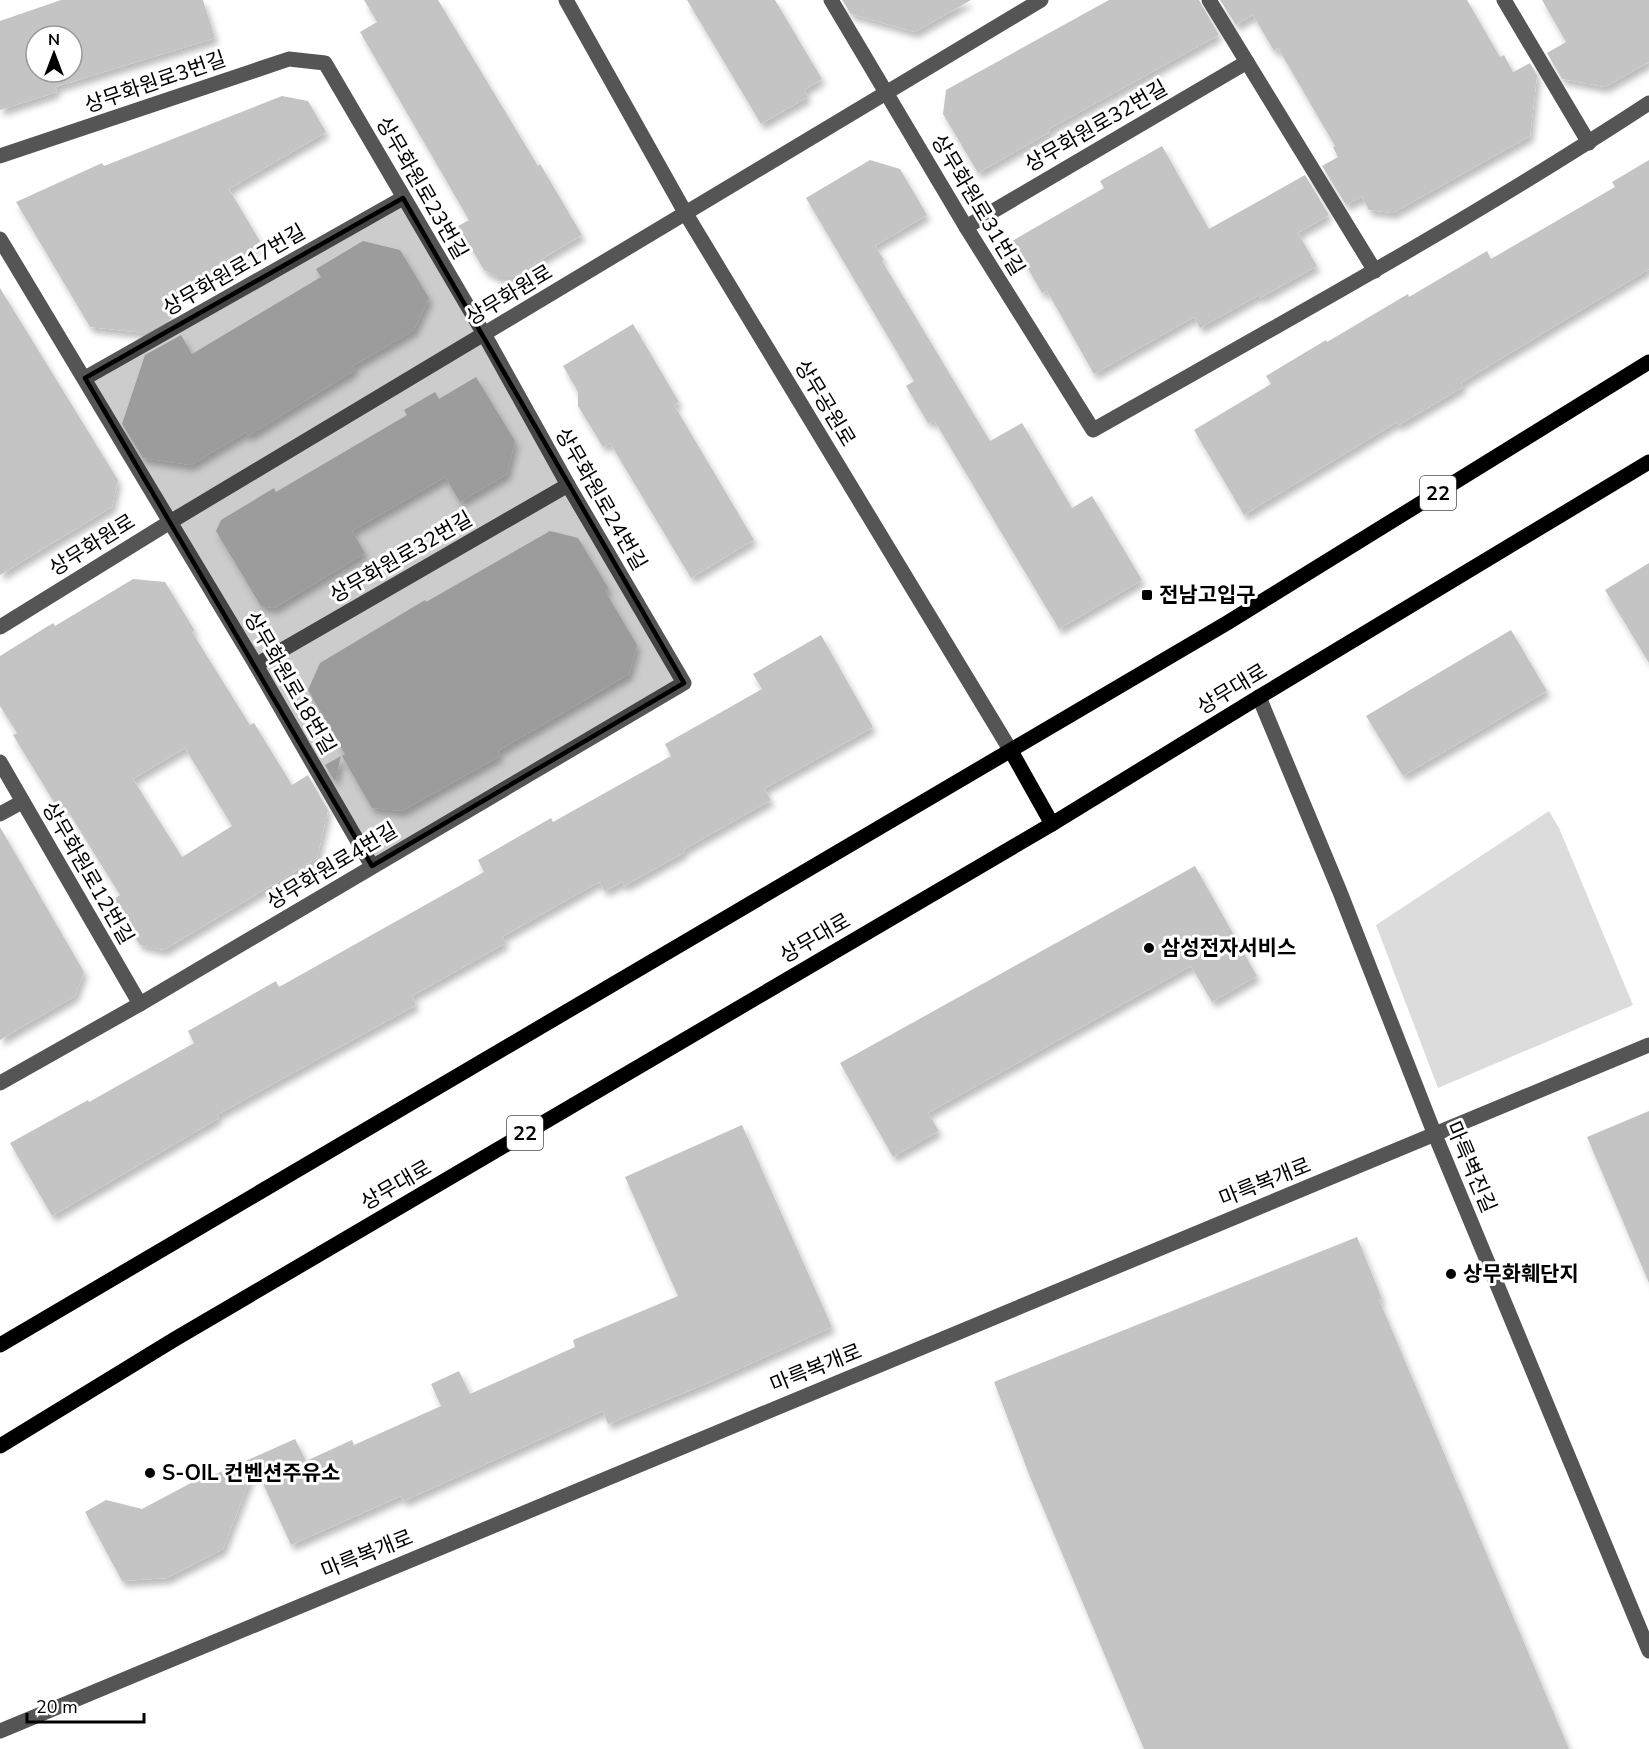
<svg xmlns="http://www.w3.org/2000/svg" width="1649" height="1749" viewBox="0 0 1649 1749" font-family="'Nunito Sans','Noto Sans KR',sans-serif">
  <style>
    .green { fill: #dcdcdc }
    .building { fill: #c4c4c4; fill-rule: evenodd; filter: url(#shadow) }
    .lines { fill: none; stroke-linecap: round; stroke-linejoin: round }
    .minor { stroke: #555; stroke-width: 15 }
    .major { stroke: #000; stroke-width: 15 }
    .marked { fill: #000; fill-opacity: 0.2; stroke: #000; stroke-width: 4.5; stroke-linejoin: round }
    .poi-dot { fill: #000; stroke: #fff; stroke-width: 2 }
    .labels { text-anchor: middle; dominant-baseline: central; stroke-width: 6; stroke-linejoin: round; paint-order: stroke }
    .shield { fill: #fff; stroke: #4c4c4c; stroke-width: 1.5 }
    .shield-label { font-size: 20px; font-weight: bold; fill: #000 }
    .street-label { font-size: 21px; fill: #000; stroke: #fff }
    .poi-label { font-size: 21px; font-weight: bold; fill: #000; stroke: #fff; text-anchor: start }
  </style>
  <defs>
    <filter id="shadow"><feDropShadow dx="3.5" dy="6" stdDeviation="3" flood-color="#0004"/></filter>
  </defs>
  <rect width="100%" height="100%" fill="#fff"/>
  <path class="green" d="M 1549,811 L 1559,828 L 1633,1005 L 1438,1088 L 1376,925 Z"/>
  <g class="building">
    <path d="M 61,0 L 203,0 L 215,38 L 55,87 L 57,92 L 0,110 L 0,21 ZM 36,36 L 72,36 L 72,72 L 36,72 Z"/>
    <path d="M 364,0 L 438,0 L 538,166 L 540,164 L 582,235 L 512,277 L 498,277 L 484,270 L 458,226 L 469,220 L 360,32 L 377,22 Z"/>
    <path d="M 687,0 L 775,0 L 822,79 L 804,90 L 808,97 L 761,124 Z"/>
    <path d="M 842,0 L 971,0 L 915,32 L 851,14 Z"/>
    <path d="M 1109,0 L 1199,0 L 1219,35 L 1049,129 L 1050,132 L 978,173 L 943,114 L 946,90 Z"/>
    <path d="M 1220,0 L 1467,0 L 1500,57 L 1504,55 L 1513,72 L 1530,63 L 1537,75 L 1530,136 L 1393,213 L 1369,210 L 1362,197 L 1346,205 L 1322,166 L 1338,157 L 1333,147 L 1335,146 L 1278,48 L 1274,51 L 1253,15 L 1236,25 Z"/>
    <path d="M 1542,0 L 1649,0 L 1649,62 L 1605,87 L 1562,79 L 1547,53 L 1566,42 Z"/>
    <path d="M 282,96 L 308,101 L 326,132 L 229,189 L 261,243 L 162,301 L 172,318 L 145,333 L 90,327 L 16,202 L 102,163 L 104,166 Z"/>
    <path d="M 1162,146 L 1209,229 L 1305,175 L 1329,215 L 1298,233 L 1317,266 L 1260,298 L 1259,295 L 1200,328 L 1194,317 L 1094,374 L 1047,291 L 1042,293 L 1012,241 L 1104,188 L 1100,181 Z"/>
    <path d="M 870,160 L 900,169 L 927,215 L 875,246 L 884,260 L 882,261 L 990,441 L 1022,423 L 1072,508 L 1092,496 L 1142,580 L 1059,629 L 934,420 L 928,423 L 906,386 L 914,381 L 806,198 Z"/>
    <path d="M 1649,160 L 1649,269 L 1461,383 L 1463,387 L 1399,425 L 1397,422 L 1244,515 L 1194,430 L 1271,384 L 1266,376 L 1326,340 L 1327,342 L 1408,294 L 1409,297 L 1487,251 L 1491,259 L 1615,187 L 1612,182 Z"/>
    <path d="M 363,241 L 400,250 L 429,298 L 414,330 L 353,366 L 355,370 L 248,436 L 246,432 L 191,465 L 143,458 L 122,424 L 145,355 L 181,335 L 192,354 L 321,277 L 316,269 Z"/>
    <path d="M 0,288 L 118,480 L 112,507 L 0,575 Z"/>
    <path d="M 633,324 L 679,402 L 674,405 L 754,540 L 691,578 L 610,443 L 603,447 L 578,406 L 578,392 L 563,366 Z"/>
    <path d="M 476,377 L 515,441 L 507,474 L 460,502 L 445,477 L 352,531 L 365,553 L 274,608 L 261,606 L 216,531 L 221,520 L 274,488 L 276,492 L 407,415 L 404,410 L 435,392 L 439,399 Z"/>
    <path d="M 550,531 L 578,538 L 609,589 L 605,591 L 637,645 L 629,674 L 498,751 L 500,756 L 402,811 L 372,808 L 342,756 L 345,754 L 308,690 L 320,663 L 425,600 L 426,602 Z"/>
    <path d="M 1649,563 L 1649,663 L 1605,590 Z"/>
    <path d="M 133,579 L 165,582 L 195,631 L 192,632 L 250,725 L 254,723 L 292,785 L 308,775 L 328,810 L 317,858 L 164,950 L 140,945 L 112,900 L 120,895 L 66,808 L 60,812 L 13,735 L 17,733 L 0,706 L 0,656 L 53,623 L 55,626 ZM 185,748 L 232,826 L 182,857 L 133,779 Z"/>
    <path d="M 1511,630 L 1547,691 L 1403,776 L 1366,716 Z"/>
    <path d="M 821,635 L 873,727 L 764,789 L 771,800 L 683,850 L 685,852 L 624,886 L 622,882 L 605,891 L 599,882 L 502,937 L 506,943 L 412,996 L 416,1005 L 217,1115 L 219,1118 L 52,1216 L 10,1143 L 88,1100 L 89,1102 L 194,1043 L 188,1031 L 276,981 L 279,987 L 484,872 L 478,860 L 551,818 L 553,822 L 671,756 L 665,744 L 762,689 L 753,674 Z"/>
    <path d="M 341,756 L 335,782 L 325,765 Z"/>
    <path d="M 0,827 L 84,972 L 75,996 L 0,1040 Z"/>
    <path d="M 1195,866 L 1257,976 L 1212,1002 L 1191,966 L 928,1113 L 939,1131 L 893,1157 L 840,1063 Z"/>
    <path d="M 1649,1111 L 1649,1283 L 1587,1137 Z"/>
    <path d="M 742,1125 L 832,1327 L 703,1385 L 608,1424 L 603,1411 L 404,1501 L 401,1496 L 291,1545 L 255,1466 L 223,1549 L 167,1578 L 122,1581 L 85,1512 L 106,1500 L 142,1509 L 206,1475 L 207,1478 L 295,1439 L 306,1461 L 352,1440 L 354,1445 L 441,1406 L 431,1384 L 459,1371 L 470,1394 L 575,1347 L 573,1340 L 678,1296 L 625,1177 Z"/>
    <path d="M 1357,1237 L 1382,1299 L 1379,1300 L 1392,1330 L 1569,1749 L 1144,1749 L 1030,1477 L 994,1382 Z"/>
  </g>
  <g class="lines">
    <g class="minor">
      <path d="M 566,0 L 686,214 L 1011,751"/>
      <path d="M 831,0 L 966,227 L 1093,430 C 1280,324 1469,221 1649,103"/>
      <path d="M 1209,0 L 1375,271"/>
      <path d="M 1504,0 L 1589,143"/>
      <path d="M 0,156 L 289,59 L 325,63 L 484,334 L 568,485 L 684,683 L 140,1004 L 0,1083"/>
      <path d="M 966,227 L 1247,62"/>
      <path d="M 0,239 L 256,665 L 372,866"/>
      <path d="M 85,378 L 403,198"/>
      <path d="M 0,627 L 170,522 L 1041,0"/>
      <path d="M 256,665 L 568,485"/>
      <path d="M 1259,697 L 1340,892 L 1435,1135 L 1649,1651"/>
      <path d="M 0,762 L 140,1004"/>
      <path d="M 0,814 L 22,802"/>
      <path d="M 0,1731 L 1649,1045"/>
    </g>
    <g class="major">
      <path d="M 1011,751 L 1052,824"/>
      <path d="M 0,1345 L 1227,623 L 1649,362"/>
      <path d="M 0,1446 L 175,1339 L 1052,824 L 1259,697 L 1649,462"/>
    </g>
  </g>
  <path class="marked" d="M 403,198 L 684,683 L 372,866 L 85,378 Z"/>
  <g class="poi-dot">
    <rect x="1141" y="589" width="12" height="12" rx="3"/>
    <circle cx="1149" cy="948" r="6"/>
    <circle cx="1451" cy="1274" r="6"/>
    <circle cx="150" cy="1473" r="6"/>
  </g>
  <g class="labels">
    <g class="shield">
      <rect x="1420" y="476" width="36" height="34" rx="4.5"/>
      <rect x="507" y="1116" width="36" height="34" rx="4.5"/>
    </g>
    <g class="shield-label">
      <text x="1438" y="493">22</text>
      <text x="525" y="1133">22</text>
    </g>
    <g class="street-label">
      <text transform="translate(155 82) rotate(-19)">상무화원로3번길</text>
      <text transform="translate(1096 126) rotate(-30)">상무화원로32번길</text>
      <text transform="translate(422 188) rotate(60)">상무화원로23번길</text>
      <text transform="translate(978 205) rotate(59)">상무화원로31번길</text>
      <text transform="translate(234 270) rotate(-30)">상무화원로17번길</text>
      <text transform="translate(509 295) rotate(-31)">상무화원로</text>
      <text transform="translate(825 403) rotate(59)">상무공원로</text>
      <text transform="translate(601 499) rotate(60)">상무화원로24번길</text>
      <text transform="translate(92 545) rotate(-32)">상무화원로</text>
      <text transform="translate(401 557) rotate(-30)">상무화원로32번길</text>
      <text transform="translate(290 683) rotate(60)">상무화원로18번길</text>
      <text transform="translate(1232 689) rotate(-31)">상무대로</text>
      <text transform="translate(332 866) rotate(-31)">상무화원로4번길</text>
      <text transform="translate(88 873) rotate(60)">상무화원로12번길</text>
      <text transform="translate(815 938) rotate(-30)">상무대로</text>
      <text transform="translate(1471 1167) rotate(67)">마륵벽진길</text>
      <text transform="translate(1265 1182) rotate(-22)">마륵복개로</text>
      <text transform="translate(396 1185) rotate(-30)">상무대로</text>
      <text transform="translate(816 1368) rotate(-22)">마륵복개로</text>
      <text transform="translate(367 1554) rotate(-22)">마륵복개로</text>
    </g>
    <g class="poi-label">
      <text x="1159" y="595">전남고입구</text>
      <text x="1161" y="948">삼성전자서비스</text>
      <text x="1463" y="1274">상무화훼단지</text>
      <text x="162" y="1473">S-OIL 컨벤션주유소</text>
    </g>
  </g>
  <g transform="translate(54 54)"><circle r="28" fill="#ffffff" stroke="#999999" stroke-width="1.5"/>
  <path d="M0-4.5L10 22L0 15L-10 22Z" fill="#000000"/>
  <text y="-9" font-size="16" font-weight="bold" text-anchor="middle" fill="#000000">N</text>
  </g>
  <path d="M27 1713v9h117v-9" fill="none" stroke="#000000" stroke-width="3"/>
  <text x="36" y="1713" font-size="18" fill="#000000" stroke="#ffffff" stroke-width="4.5" paint-order="stroke">20 m</text>
</svg>
